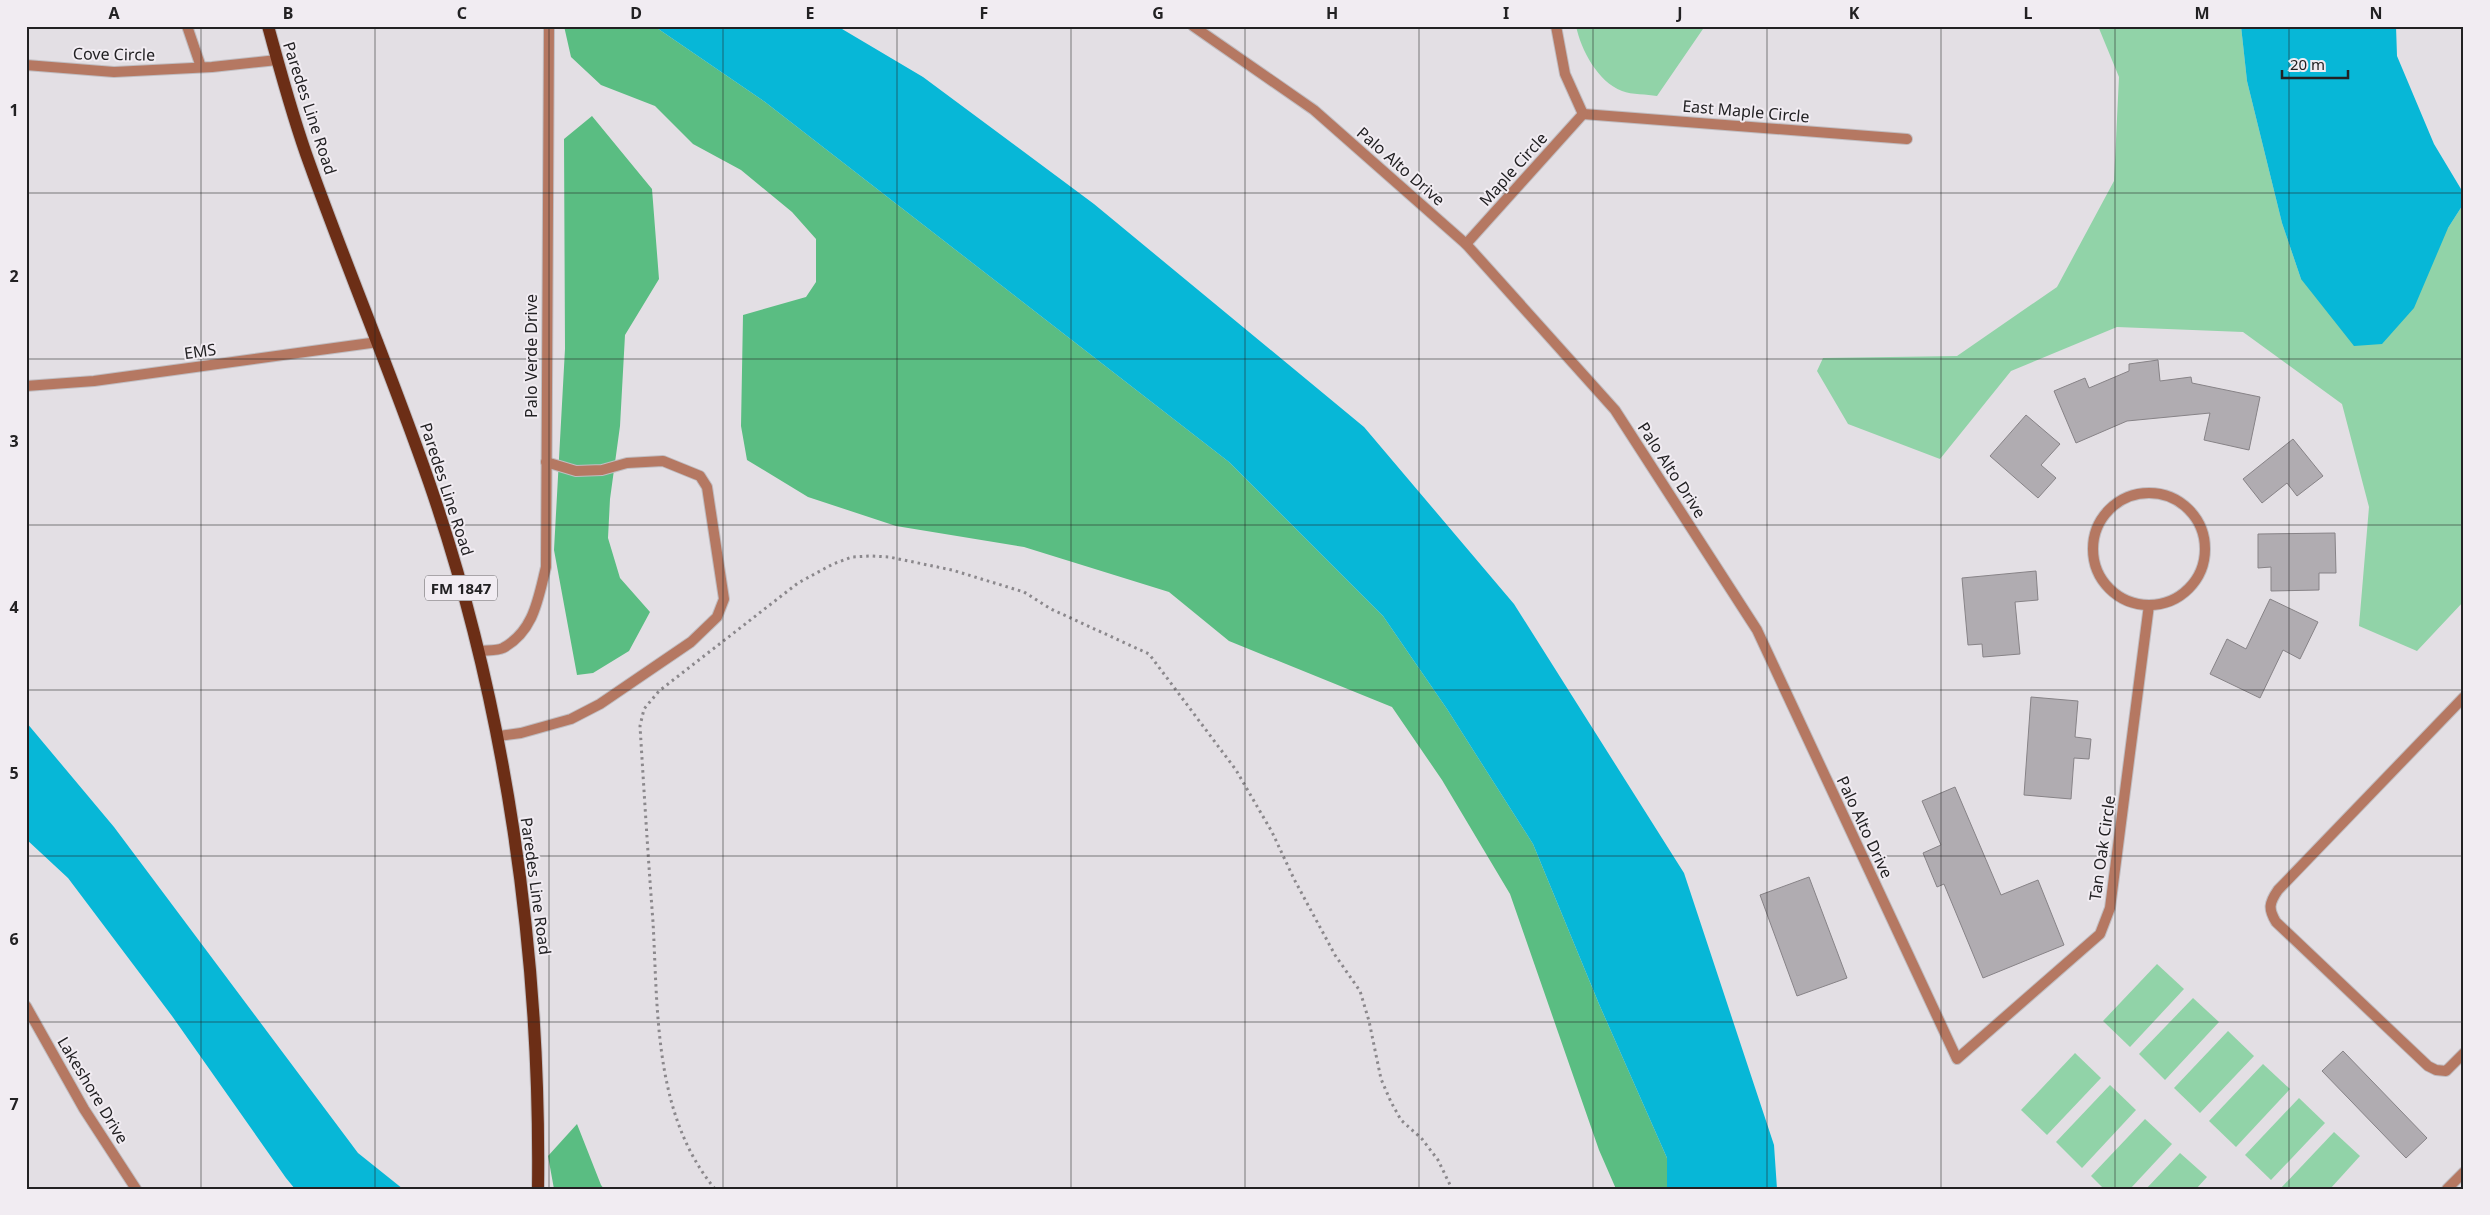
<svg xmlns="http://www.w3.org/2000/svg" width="2490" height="1215" viewBox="0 0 2490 1215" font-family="'Noto Sans',sans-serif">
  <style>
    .green { fill: #91d3a8 }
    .forest { fill: #5abd82 }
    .water { fill: #07b7d7 }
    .building { fill: #b0acb1; stroke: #878387 }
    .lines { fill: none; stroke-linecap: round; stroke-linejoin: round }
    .lane-casing { stroke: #c0bdc1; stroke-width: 12 }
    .street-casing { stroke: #c0bdc1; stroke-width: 12 }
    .primary-casing { stroke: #c0bdc1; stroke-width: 14 }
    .path { stroke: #8b888c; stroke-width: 3; stroke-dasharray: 2.5 4; stroke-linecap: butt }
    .lane { stroke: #b57862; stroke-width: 10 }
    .street { stroke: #b57862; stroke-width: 10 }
    .primary { stroke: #6c2e16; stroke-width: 12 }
    .grid { fill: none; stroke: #222123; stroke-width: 1; stroke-opacity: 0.55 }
    .labels { text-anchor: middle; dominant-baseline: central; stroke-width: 4; stroke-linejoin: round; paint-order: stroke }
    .shield { fill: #f1ecf2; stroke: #605e61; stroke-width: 1 }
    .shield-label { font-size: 15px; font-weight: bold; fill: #222123 }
    .street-label { font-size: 16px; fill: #222123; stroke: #f1ecf2 }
    .neatline { fill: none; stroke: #222123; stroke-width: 2 }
    .grid-label { font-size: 16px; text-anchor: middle; font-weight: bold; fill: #222123 }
  </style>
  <rect width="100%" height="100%" fill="#e3dfe4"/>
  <g class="green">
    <path d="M 1576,26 L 1705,26 L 1657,96 C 1647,94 1632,95 1622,91 C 1598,82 1581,50 1576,26 Z"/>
    <path d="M 2098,26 L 2241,26 L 2247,81 L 2282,223 L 2301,279 L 2448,228 L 2464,203 L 2464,601 L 2417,651 L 2359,626 L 2369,507 L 2342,404 L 2243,332 L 2117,327 L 2011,371 L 1940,459 L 1848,424 L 1817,371 L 1823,358 L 1957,356 L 2057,287 L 2114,181 L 2119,77 Z"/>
    <path d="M 2157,964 L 2184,989 L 2130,1047 L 2103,1021 Z"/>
    <path d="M 2193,998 L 2219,1022 L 2165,1080 L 2139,1054 Z"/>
    <path d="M 2228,1031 L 2254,1056 L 2200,1113 L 2174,1088 Z"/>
    <path d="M 2075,1053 L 2101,1078 L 2047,1135 L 2021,1110 Z"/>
    <path d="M 2263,1064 L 2290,1089 L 2236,1147 L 2209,1121 Z"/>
    <path d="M 2110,1085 L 2136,1110 L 2082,1168 L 2056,1142 Z"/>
    <path d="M 2299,1098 L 2325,1123 L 2271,1180 L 2245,1155 Z"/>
    <path d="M 2145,1119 L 2172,1144 L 2130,1189 L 2104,1189 L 2091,1176 Z"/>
    <path d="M 2334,1132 L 2360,1156 L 2330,1189 L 2280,1189 Z"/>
    <path d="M 2180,1153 L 2207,1177 L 2196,1189 L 2146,1189 Z"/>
  </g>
  <g class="forest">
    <path d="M 564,26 L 654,26 L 765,102 L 1229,462 L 1383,616 L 1447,709 L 1533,844 L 1599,1004 L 1667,1158 L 1667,1189 L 1616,1189 L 1599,1150 L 1510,894 L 1442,780 L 1392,707 L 1229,641 L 1169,592 L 1024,547 L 896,526 L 808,497 L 747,460 L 741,426 L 743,315 L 806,297 L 816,282 L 816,239 L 792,212 L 741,170 L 693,144 L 655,106 L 601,85 L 571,57 Z"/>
    <path d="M 592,116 L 652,189 L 659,279 L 625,335 L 620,426 L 610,499 L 608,538 L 620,578 L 650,612 L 629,651 L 593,673 L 577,675 L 554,550 L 565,349 L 564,139 Z"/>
    <path d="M 577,1124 L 601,1185 L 604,1189 L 554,1189 L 548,1156 Z"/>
  </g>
  <g class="water">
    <path d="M 654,26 L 837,26 L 923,77 L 1094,204 L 1364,427 L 1514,604 L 1684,873 L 1774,1145 L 1777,1189 L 1667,1189 L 1667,1158 L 1599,1004 L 1533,844 L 1447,709 L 1383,616 L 1229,462 L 765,102 Z"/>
    <path d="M 2241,26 L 2396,26 L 2397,56 L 2434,144 L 2464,194 L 2464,203 L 2448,228 L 2414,308 L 2382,344 L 2354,346 L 2301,279 L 2282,223 L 2247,81 Z"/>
    <path d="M 26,722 L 114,827 L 358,1153 L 403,1189 L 295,1189 L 286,1178 L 172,1016 L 68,878 L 26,839 Z"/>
  </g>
  <g class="building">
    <path d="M 2158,360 L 2160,381 L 2191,377 L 2192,383 L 2260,397 L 2249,450 L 2204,440 L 2210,413 L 2127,421 L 2076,443 L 2054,391 L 2085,378 L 2089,388 L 2129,371 L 2129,364 Z"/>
    <path d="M 2026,415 L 2060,444 L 2041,465 L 2056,478 L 2038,498 L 1990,456 Z"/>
    <path d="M 2293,439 L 2323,476 L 2297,496 L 2287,483 L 2262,503 L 2243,479 Z"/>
    <path d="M 2335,533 L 2336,573 L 2319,573 L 2319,590 L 2271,591 L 2271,567 L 2258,568 L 2258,534 Z"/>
    <path d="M 2036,571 L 2038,600 L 2015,602 L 2020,654 L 1983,657 L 1982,644 L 1968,645 L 1962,578 Z"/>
    <path d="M 2270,599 L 2318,622 L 2300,659 L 2283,650 L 2260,698 L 2210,674 L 2227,639 L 2246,649 Z"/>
    <path d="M 2031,697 L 2078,701 L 2075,737 L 2091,739 L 2089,759 L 2074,758 L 2071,799 L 2024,795 Z"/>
    <path d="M 1955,787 L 2001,895 L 2038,880 L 2064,945 L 1983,978 L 1944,884 L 1937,887 L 1923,853 L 1941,845 L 1922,801 Z"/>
    <path d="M 1809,877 L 1847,978 L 1797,996 L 1760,895 Z"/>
    <path d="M 2343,1051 L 2427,1138 L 2406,1158 L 2322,1071 Z"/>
  </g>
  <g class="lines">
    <g class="lane-casing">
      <g id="lane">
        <path d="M 187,26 L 201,67"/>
        <path d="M 26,65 L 114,72 L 212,67 L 277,60"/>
        <path d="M 2464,697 L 2278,890 C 2269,903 2268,909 2276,922 L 2428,1066 L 2436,1070 L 2446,1071 L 2464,1053"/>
        <path d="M 499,736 L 521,733 L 571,719 L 600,704 L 691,642 L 717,617 L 724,599 L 707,487 L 700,476 L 663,461 L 627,463 L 602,470 L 576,471 L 546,462"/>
      </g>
    </g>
    <g class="street-casing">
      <g id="street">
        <path d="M 1193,26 L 1314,110 L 1466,244 L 1615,410 L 1757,630 L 1957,1059 L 2100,934 L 2110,908 L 2149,605"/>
        <path d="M 1556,26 L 1565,74 L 1583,114"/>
        <path d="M 1583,114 L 1907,139"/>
        <path d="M 1466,244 L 1583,114"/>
        <path d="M 26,386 L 94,381 L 378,342"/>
        <circle cx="2149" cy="549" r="56"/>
        <path d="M 479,651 C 486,650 497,651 503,648 C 534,631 538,599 546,567 L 549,26"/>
        <path d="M 26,1006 L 84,1109 L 136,1189"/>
        <path d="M 2447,1189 L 2464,1172"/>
      </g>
    </g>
    <g class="primary-casing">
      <path id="primary" d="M 268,26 C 281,73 293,119 310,165 C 348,271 392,375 429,482 C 506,705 541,953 538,1189"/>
    </g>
    <path class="path" d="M 715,1189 C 654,1115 658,1013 653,922 C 648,856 644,791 640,726 L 644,709 L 659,691 L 798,583 L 833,564 L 852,557 L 871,556 L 889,557 L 952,570 L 1024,592 L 1051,609 L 1149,654 L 1236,770 L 1272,832 L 1294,879 L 1335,955 L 1360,991 L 1369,1021 L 1381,1079 L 1391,1102 L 1401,1120 L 1422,1139 L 1438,1160 L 1452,1189"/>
    <use href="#lane" class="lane"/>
    <use href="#street" class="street"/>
    <use href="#primary" class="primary"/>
  </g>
  <path class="grid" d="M 201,26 L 201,1189M 375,26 L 375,1189M 549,26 L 549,1189M 723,26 L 723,1189M 897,26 L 897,1189M 1071,26 L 1071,1189M 1245,26 L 1245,1189M 1419,26 L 1419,1189M 1593,26 L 1593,1189M 1767,26 L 1767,1189M 1941,26 L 1941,1189M 2115,26 L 2115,1189M 2289,26 L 2289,1189M 26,193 L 2464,193M 26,359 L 2464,359M 26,525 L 2464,525M 26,690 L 2464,690M 26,856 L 2464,856M 26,1022 L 2464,1022"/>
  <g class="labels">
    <rect class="shield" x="425" y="575.5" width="72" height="25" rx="4"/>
    <g class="shield-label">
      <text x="461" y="588">FM 1847</text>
    </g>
    <g class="street-label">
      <text transform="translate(114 54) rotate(1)">Cove Circle</text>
      <text transform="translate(310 108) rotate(72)">Paredes Line Road</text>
      <text transform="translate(1746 111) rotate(5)">East Maple Circle</text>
      <text transform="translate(1401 166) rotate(41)">Palo Alto Drive</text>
      <text transform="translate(1513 169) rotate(-48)">Maple Circle</text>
      <text transform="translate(200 351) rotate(-8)">EMS</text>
      <text transform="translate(531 356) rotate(-90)">Palo Verde Drive</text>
      <text transform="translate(1672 470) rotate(57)">Palo Alto Drive</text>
      <text transform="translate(447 489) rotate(72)">Paredes Line Road</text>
      <text transform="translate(1865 827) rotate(65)">Palo Alto Drive</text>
      <text transform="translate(2102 848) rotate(-82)">Tan Oak Circle</text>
      <text transform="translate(536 886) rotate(82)">Paredes Line Road</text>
      <text transform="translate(93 1090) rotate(59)">Lakeshore Drive</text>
    </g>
  </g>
  <rect width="2490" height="1215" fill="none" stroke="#f1ecf2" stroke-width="55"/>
  <path d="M2282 70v8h66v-8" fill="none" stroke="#222123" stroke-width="2.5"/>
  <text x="2290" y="70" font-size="15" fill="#222123" stroke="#f1ecf2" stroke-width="4" paint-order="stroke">20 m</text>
  <rect x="28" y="28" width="2434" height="1160" class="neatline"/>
  <g class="grid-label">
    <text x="114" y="19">A</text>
    <text x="288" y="19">B</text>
    <text x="462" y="19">C</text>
    <text x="636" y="19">D</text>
    <text x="810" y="19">E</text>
    <text x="984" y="19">F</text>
    <text x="1158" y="19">G</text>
    <text x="1332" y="19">H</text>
    <text x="1506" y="19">I</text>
    <text x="1680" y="19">J</text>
    <text x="1854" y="19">K</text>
    <text x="2028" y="19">L</text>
    <text x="2202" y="19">M</text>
    <text x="2376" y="19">N</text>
    <text x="14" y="116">1</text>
    <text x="14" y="282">2</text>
    <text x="14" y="447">3</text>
    <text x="14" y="613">4</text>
    <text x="14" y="779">5</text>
    <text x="14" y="945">6</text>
    <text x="14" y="1110">7</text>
  </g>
</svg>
